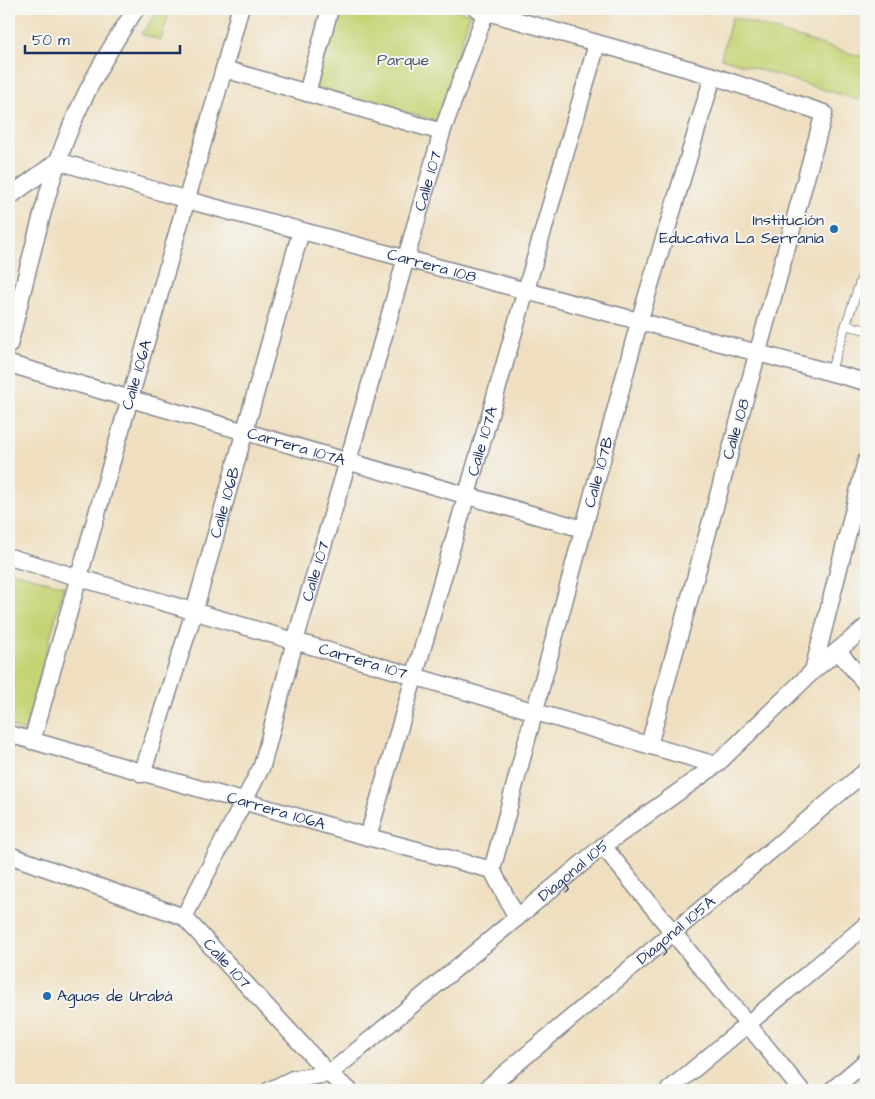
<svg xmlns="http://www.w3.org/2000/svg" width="875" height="1099" viewBox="0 0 875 1099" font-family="'Architects Daughter',sans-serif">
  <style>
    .green { fill: #c6d374; stroke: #708169 }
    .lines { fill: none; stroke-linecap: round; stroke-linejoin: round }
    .lane-casing { stroke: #85878f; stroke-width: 10 }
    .street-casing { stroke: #85878f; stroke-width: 19 }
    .lane { stroke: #fff; stroke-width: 8 }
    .street { stroke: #fff; stroke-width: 16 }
    .poi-dot { fill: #1f6fb2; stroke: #f6f6f2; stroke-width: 2 }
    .labels { text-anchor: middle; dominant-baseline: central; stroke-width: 4; stroke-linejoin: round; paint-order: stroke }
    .park-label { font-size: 16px; fill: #465864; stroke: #f6f6f2 }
    .street-label { font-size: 16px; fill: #1b2f5e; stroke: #f6f6f2 }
    .poi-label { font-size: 16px; fill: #1b2f5e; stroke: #f6f6f2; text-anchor: end }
  </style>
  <rect width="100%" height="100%" fill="#f6f6f2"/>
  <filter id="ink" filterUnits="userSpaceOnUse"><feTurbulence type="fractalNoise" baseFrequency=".02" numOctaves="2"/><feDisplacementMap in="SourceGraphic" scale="10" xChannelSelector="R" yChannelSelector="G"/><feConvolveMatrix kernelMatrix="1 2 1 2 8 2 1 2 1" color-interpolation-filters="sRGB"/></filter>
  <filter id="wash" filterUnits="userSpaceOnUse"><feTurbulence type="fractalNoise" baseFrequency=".0096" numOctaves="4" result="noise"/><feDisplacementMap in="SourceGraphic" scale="20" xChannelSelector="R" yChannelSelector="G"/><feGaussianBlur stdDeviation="1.12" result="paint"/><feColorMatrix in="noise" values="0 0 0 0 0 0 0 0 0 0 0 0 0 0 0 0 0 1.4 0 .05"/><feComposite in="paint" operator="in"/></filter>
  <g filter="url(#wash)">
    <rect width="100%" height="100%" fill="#efdfc0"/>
    <g class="green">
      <path d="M 160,9 L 170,9 L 161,40 L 141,34 Z"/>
      <path d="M 337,9 L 453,9 L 470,14 L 438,121 L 315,88 Z"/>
      <path d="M 732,17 L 866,58 L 866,91 L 858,100 L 721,58 Z"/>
      <path d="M 9,571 L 64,586 L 25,731 L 9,726 Z"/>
    </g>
  </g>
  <g filter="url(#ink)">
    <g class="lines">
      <g class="lane-casing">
        <g id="lane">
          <path d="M 846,325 L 866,330"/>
          <path d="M 830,373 L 866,264"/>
        </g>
      </g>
      <g class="street-casing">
        <g id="street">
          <path d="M 477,9 L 713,76 L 824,113 L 649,745"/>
          <path d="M 224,69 L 442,132"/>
          <path d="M 307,93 L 330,9"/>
          <path id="s1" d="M 9,197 L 58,161 L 187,200 L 866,382"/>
          <path d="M 9,345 C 25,284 38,221 58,161 C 76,107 104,56 136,9"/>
          <path id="s2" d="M 9,364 L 583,529"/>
          <path id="s3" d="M 9,557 L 716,765"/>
          <path d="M 838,651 L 866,684"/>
          <path d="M 813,671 L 866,461"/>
          <path id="s4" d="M 9,734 L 368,837 L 492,870 L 517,918"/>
          <path id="s5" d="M 32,741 L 224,69 L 240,9"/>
          <path id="s6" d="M 142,774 L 194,612 L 301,231"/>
          <path id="s7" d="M 368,837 L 597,44"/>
          <path d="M 603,846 L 801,1090"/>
          <path id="s8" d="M 9,855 L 184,917 L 329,1074 L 349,1090"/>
          <path id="s9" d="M 492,870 L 639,322 L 713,76"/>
          <path id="s10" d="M 184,917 L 262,766 L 295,641 L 348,461 L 442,132 L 486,11"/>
          <path id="s11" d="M 270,1090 L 293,1079 L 329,1074 L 603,846 L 716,765 L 813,671 L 866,627"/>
          <path id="s12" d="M 485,1090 L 866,771"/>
          <path d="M 669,1090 L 866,925"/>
          <path d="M 832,1090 L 866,1061"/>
        </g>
      </g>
      <use href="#lane" class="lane"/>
      <use href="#street" class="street"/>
    </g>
  </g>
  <g class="poi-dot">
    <circle cx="834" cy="229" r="5"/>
    <circle cx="47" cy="996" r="5"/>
  </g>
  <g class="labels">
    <g class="park-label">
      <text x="403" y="60">Parque</text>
    </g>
    <g class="street-label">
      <text stroke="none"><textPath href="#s10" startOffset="778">Calle 107</textPath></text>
      <text stroke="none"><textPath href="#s1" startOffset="449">Carrera 108</textPath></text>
      <text stroke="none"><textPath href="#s5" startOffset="381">Calle 106A</textPath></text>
      <text transform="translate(736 429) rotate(-74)">Calle 108</text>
      <text stroke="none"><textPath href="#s7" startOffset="412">Calle 107A</textPath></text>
      <text stroke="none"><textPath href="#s2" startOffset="299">Carrera 107A</textPath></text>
      <text stroke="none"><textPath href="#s9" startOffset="412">Calle 107B</textPath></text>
      <text stroke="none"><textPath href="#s6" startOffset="284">Calle 106B</textPath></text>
      <text stroke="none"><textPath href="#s10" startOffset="372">Calle 107</textPath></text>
      <text stroke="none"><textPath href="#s3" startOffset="369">Carrera 107</textPath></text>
      <text stroke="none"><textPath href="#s4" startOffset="278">Carrera 106A</textPath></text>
      <text stroke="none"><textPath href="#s11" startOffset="380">Diagonal 105</textPath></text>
      <text stroke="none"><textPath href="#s12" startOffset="249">Diagonal 105A</textPath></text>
      <text stroke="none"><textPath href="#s8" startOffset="249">Calle 107</textPath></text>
    </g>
    <g class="poi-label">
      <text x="824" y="220">Institución<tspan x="824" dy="18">Educativa La Serranía</tspan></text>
      <text x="57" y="996" text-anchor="start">Aguas de Urabá</text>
    </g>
  </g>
  <rect width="875" height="1099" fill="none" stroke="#f6f6f2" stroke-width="30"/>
  <path d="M25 45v8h155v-8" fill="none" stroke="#1b2f5e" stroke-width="2.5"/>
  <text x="32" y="45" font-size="15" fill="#1b2f5e" stroke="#f6f6f2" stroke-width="4" paint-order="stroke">50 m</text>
</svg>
